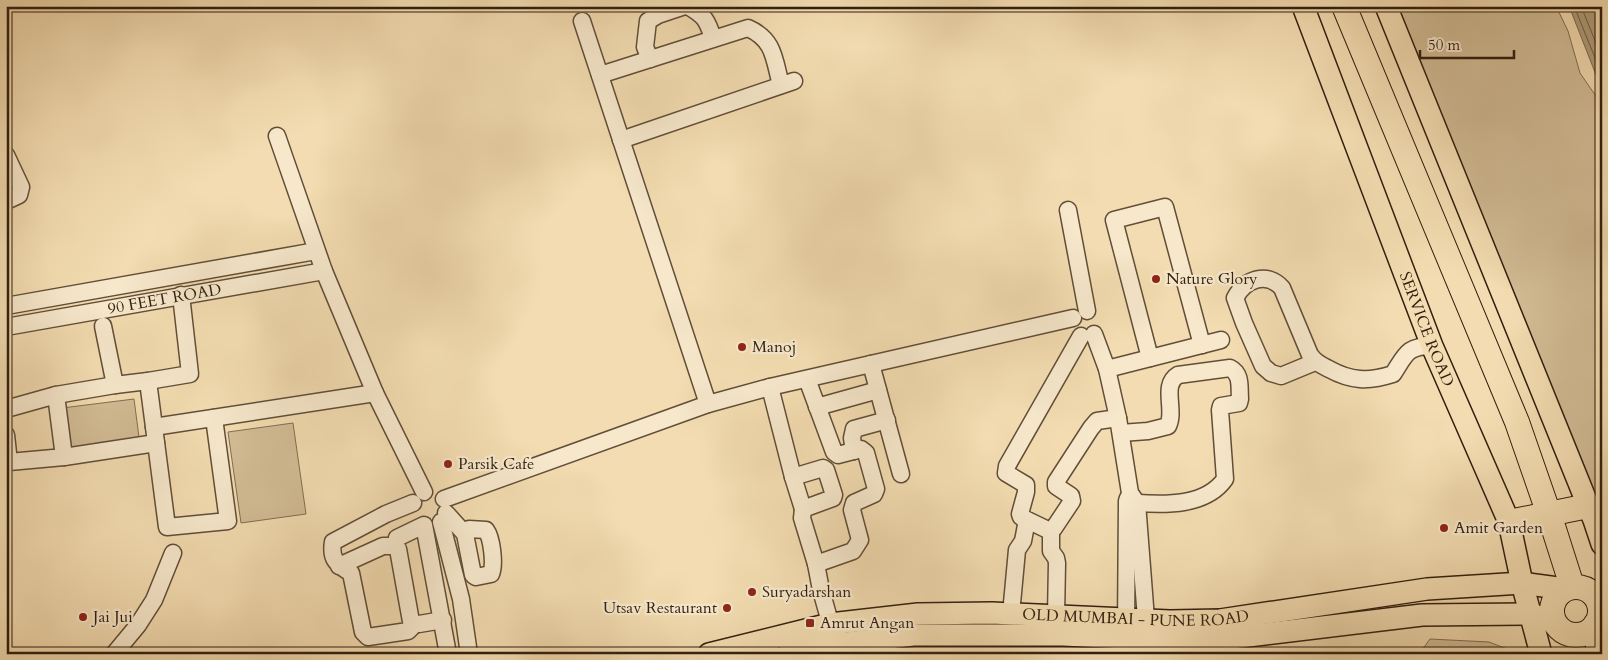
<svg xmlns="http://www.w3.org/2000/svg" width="1608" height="660" viewBox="0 0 1608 660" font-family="Cardo,serif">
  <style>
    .green { fill: #d2bc95; stroke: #816e52 }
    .water { fill: #b19c7a; stroke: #7d6a4f }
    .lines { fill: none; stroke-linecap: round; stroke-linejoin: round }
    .shore { stroke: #705e44; stroke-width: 1 }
    .minor-casing { stroke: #614e38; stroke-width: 19 }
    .major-casing { stroke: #301f0f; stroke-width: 24 }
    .highway-casing { stroke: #301f0f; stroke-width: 26 }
    .minor { stroke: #f7e8cc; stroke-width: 16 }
    .major { stroke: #f3dcb1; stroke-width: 21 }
    .highway { stroke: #f3dcb1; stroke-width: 24 }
    .poi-dot { fill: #8f2418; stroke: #f7e8cc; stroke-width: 2 }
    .labels { text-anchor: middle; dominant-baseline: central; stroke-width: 4.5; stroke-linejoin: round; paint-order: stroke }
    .poi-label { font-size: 16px; fill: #301f0f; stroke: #f7e8cc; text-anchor: start }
    .street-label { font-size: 16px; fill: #301f0f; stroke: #f7e8cc }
  </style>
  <rect width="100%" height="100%" fill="#f3dcb1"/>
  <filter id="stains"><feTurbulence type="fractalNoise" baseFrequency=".004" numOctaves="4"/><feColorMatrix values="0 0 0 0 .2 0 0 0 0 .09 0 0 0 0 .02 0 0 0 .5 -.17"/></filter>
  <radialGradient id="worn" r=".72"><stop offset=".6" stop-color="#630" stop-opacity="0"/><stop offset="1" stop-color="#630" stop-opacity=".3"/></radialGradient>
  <g class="green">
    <path d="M 1396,6 L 1556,6 L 1568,31 L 1580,73 L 1602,105 L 1602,508 L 1594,497 Z"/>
    <path d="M 134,399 L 140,445 L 69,455 L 62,408 Z"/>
    <path d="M 293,423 L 306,514 L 241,523 L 228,432 Z"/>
    <path d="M 1430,639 L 1489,642 L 1520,654 L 1419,654 Z"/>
  </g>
  <path class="water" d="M 1569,6 L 1602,6 L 1602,88 L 1600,85 Z"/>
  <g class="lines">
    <g class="shore">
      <path d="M 1574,6 L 1602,75"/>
      <path d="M 1581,6 L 1602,58"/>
    </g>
    <g class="minor-casing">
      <g id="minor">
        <path d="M 688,6 C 705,16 707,20 713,38"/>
        <path d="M 582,21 L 708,404"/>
        <path d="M 650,59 L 645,47 L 648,21 L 658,15 L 685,6"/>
        <path d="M 600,75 L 748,28 C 775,40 774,60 781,85"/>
        <path d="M 277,136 L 324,271 L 375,393 L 424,492"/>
        <path d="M 621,140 L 794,81"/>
        <path d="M 6,155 L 21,187 L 19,195 L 6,201"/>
        <path d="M 1068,210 L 1087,311"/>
        <path d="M 6,306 L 316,251"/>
        <path d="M 103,326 L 115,385"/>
        <path id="s1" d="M 6,327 L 324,271"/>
        <path d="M 1094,334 L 1107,369 L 1118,418 L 1130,493 L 1137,503 L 1146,619 L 1145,632"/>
        <path d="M 1081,336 L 1007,466 L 1006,473 L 1026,485 L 1026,492 L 1020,514 L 1021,517 L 1050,531 L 1054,528 L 1072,501 L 1071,496 L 1056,486 L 1056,482 L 1091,428 L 1097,421 L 1118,418"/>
        <path d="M 1150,358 L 1114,220 L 1165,207 L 1202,345"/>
        <path d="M 1315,362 L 1281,376 L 1271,373 L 1263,366 L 1244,323 L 1235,298 C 1245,279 1267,271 1282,288 L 1310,355 C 1315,362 1321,365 1329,369 C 1351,381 1368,382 1393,374 C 1406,354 1407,346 1432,346"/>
        <path d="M 871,364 L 901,474"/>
        <path d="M 1107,369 L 1221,340"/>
        <path d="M 807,379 L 834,452 L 838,455 L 861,449 L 866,453 L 876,489 L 874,494 L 854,503 L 852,510 L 860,540 L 853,551 L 816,564"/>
        <path d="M 148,381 L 190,374 L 181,295"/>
        <path d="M 770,387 L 793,477 L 803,509 L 802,518 L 816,564 L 821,590 L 833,633"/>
        <path d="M 817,407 L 878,390"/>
        <path d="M 6,409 L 56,395 L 115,385 L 148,381 L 167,527 L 228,521 L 214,418"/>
        <path d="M 154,427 L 375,393"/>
        <path d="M 1121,433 L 1148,431 L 1168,426 C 1176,410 1161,385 1178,375 L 1230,368 C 1242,374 1239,387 1240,399 L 1239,403 L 1221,406 L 1220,410 L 1225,479 C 1206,506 1166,505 1137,503"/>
        <path d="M 6,435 L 9,462 L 64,457 L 56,395"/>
        <path d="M 854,451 L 852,438 L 854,429 L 887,420"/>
        <path d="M 64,457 L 156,443"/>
        <path d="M 793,477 L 823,468 L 826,470 L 834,495 L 833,498 L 803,509"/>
        <path d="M 444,499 L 708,404 L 770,387 L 1073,318"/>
        <path d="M 446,513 L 465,534 L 473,575 L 476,577 L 491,574 C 495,565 492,538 486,530 L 469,529 L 465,534"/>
        <path d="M 441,522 L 461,599 L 469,654"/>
        <path d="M 1051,530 L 1051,551 L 1056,558 L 1057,563 L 1056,616"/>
        <path d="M 397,538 L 424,525 L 448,654"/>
        <path d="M 339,566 L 383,546 L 394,546 L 398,549 L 412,627 L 408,631 L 368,637 L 363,632 L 351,573 C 337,565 330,559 333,542 L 386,514 L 413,503"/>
        <path d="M 1011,614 L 1017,550 L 1023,541 L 1027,520"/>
        <path d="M 419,624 L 443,620"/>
        <path d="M 1126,630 L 1127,501 L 1128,498"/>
        <path d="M 114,654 L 138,625 L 154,600 L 173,553"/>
      </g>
    </g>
    <g class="major-casing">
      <g id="major">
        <path id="s2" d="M 1303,6 L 1432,346 L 1509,522 L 1522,583 L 1541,654"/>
        <path d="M 1386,6 L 1594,520 L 1602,544"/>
        <path id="s3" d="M 709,654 L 830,624 L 918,614 L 992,613 L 1170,621 L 1220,620 L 1427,589 L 1522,583 L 1565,589"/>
        <path d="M 788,654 L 814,647 L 913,635 L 1063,635 L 1126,638 L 1223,639 L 1422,615 L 1531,614 L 1554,622"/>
      </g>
    </g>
    <g class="highway-casing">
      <g id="highway">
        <path d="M 1344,6 L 1517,422 L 1551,520 L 1572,586"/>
        <path d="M 1509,522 L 1588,506"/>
        <circle cx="1576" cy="611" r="24"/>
        <path d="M 1595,625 L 1599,654"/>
      </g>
    </g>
    <use href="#minor" class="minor"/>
    <use href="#major" class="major"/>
    <use href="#highway" class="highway"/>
  </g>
  <g class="poi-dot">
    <circle cx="1156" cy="279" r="5"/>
    <circle cx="742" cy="347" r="5"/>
    <circle cx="448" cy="464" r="5"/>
    <circle cx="1444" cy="528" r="5"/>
    <circle cx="752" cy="592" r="5"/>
    <circle cx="727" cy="608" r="5"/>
    <circle cx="83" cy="617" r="5"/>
    <rect x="805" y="618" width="10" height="10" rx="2.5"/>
  </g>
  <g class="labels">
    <g class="poi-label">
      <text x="1166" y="279">Nature Glory</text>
      <text x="752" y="347">Manoj</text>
      <text x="458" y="464">Parsik Cafe</text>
      <text x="1454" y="528">Amit Garden</text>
      <text x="762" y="592">Suryadarshan</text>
      <text x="717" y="608" text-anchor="end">Utsav Restaurant</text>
      <text x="93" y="617">Jai Jui</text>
      <text x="820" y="623">Amrut Angan</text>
    </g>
    <g class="street-label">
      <text stroke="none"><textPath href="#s1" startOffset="161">90 FEET ROAD</textPath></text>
      <text stroke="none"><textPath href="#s2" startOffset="346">SERVICE ROAD</textPath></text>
      <text stroke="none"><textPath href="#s3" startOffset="431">OLD MUMBAI - PUNE ROAD</textPath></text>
    </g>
  </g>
  <rect width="1608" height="660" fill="none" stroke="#f3dcb1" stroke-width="25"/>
  <rect x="8" y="8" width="1593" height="645" fill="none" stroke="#301f0f" stroke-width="2.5"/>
  <rect x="12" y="12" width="1583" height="635" fill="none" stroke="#301f0f"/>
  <path d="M1420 50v8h94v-8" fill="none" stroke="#301f0f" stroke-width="2.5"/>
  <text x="1428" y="50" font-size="15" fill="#301f0f" stroke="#f7e8cc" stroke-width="4" paint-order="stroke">50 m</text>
  <rect width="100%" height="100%" filter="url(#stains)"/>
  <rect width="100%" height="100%" fill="url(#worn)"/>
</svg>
